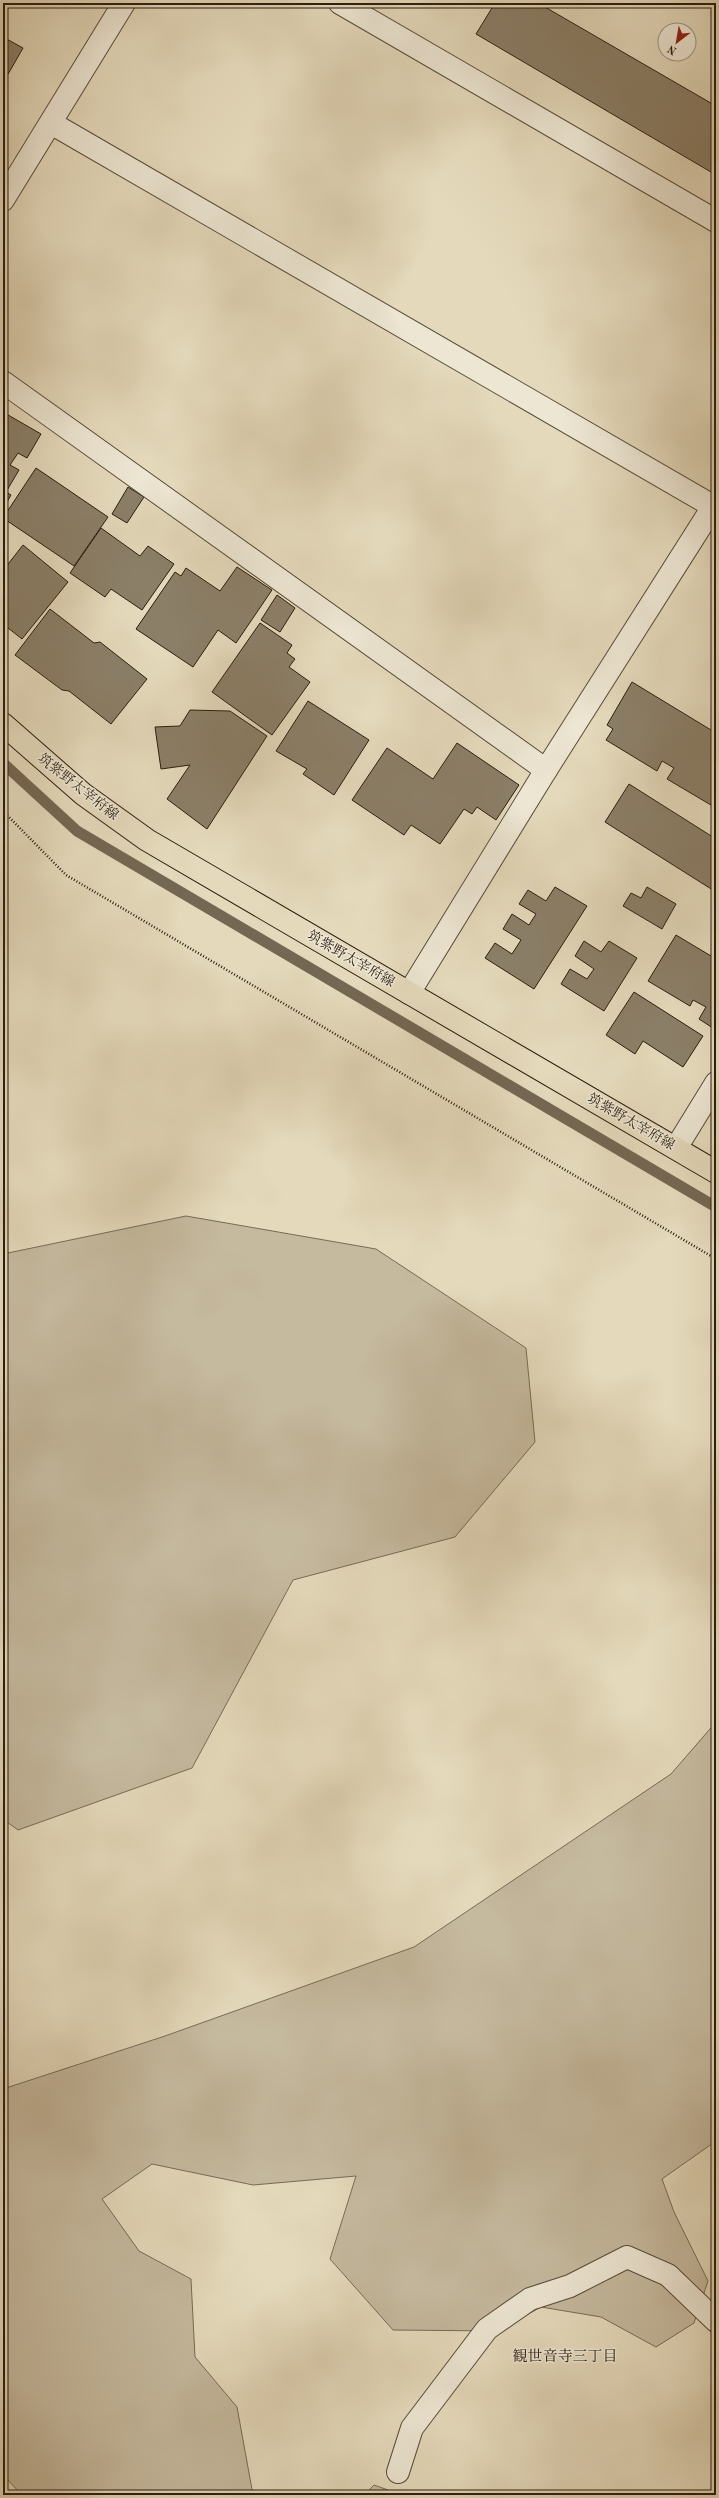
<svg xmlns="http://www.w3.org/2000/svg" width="719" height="2498" viewBox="0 0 719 2498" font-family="'Old Standard TT','Noto Serif JP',serif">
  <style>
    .green { fill: #c5b99e; stroke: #786b56 }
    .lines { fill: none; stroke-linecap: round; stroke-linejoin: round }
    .stream { stroke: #746753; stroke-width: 11 }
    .building { fill: #8b7f68; stroke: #2b1d0f }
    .minor-casing { stroke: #594c3a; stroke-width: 24 }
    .major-casing { stroke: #2b1d0f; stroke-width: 24 }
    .path { stroke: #2b1d0f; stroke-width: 2.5; stroke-dasharray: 1 2; stroke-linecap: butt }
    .minor { stroke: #ede6d3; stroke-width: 22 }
    .major { stroke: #e4d9bb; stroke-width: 22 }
    .labels { text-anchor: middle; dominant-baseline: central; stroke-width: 3; stroke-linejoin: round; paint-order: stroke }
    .street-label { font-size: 14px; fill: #2b1d0f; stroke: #ede6d3 }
    .neighbourhood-label { font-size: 15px; fill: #2b1d0f; stroke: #ede6d3 }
  </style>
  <rect width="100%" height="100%" fill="#e4d9bb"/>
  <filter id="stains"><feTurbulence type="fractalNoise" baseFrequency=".005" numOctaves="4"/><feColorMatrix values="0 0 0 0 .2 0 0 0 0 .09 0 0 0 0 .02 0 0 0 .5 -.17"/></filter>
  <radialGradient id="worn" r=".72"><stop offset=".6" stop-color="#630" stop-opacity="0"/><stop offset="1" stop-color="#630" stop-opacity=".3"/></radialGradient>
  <g class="green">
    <path d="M 186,1216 L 376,1249 L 526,1348 L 535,1442 L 455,1537 L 293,1580 L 192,1768 L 18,1830 L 3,1819 L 3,1254 Z"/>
    <path d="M 716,1722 L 716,2141 L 662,2179 L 674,2212 L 708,2281 L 694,2323 L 656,2347 L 601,2317 L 541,2307 L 498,2331 L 393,2330 L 330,2259 L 356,2176 L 253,2185 L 152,2164 L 102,2199 L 139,2251 L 191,2279 L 195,2357 L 237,2407 L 253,2495 L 22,2495 L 3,2475 L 3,2089 L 165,2036 L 414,1947 L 671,1774 Z"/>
    <path d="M 374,2485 L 402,2495 L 364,2495 Z"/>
  </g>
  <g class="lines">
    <path class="stream" d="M 3,763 L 77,831 L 716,1207"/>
  </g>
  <g class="building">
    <path d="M 495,3 L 538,3 L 716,106 L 716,175 L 476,34 Z"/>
    <path d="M 3,37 L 23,48 L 3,83 Z"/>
    <path d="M 3,412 L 41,434 L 27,458 L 18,453 L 10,465 L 19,470 L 6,492 L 11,495 L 3,509 Z"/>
    <path d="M 36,468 L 108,517 L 74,566 L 3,518 Z"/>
    <path d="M 128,487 L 144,497 L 127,523 L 112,514 Z"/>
    <path d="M 101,528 L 140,556 L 148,546 L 174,564 L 142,610 L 111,589 L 105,597 L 70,573 Z"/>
    <path d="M 23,545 L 68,582 L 22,639 L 3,624 L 3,567 L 5,568 Z"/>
    <path d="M 237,567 L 272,590 L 236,643 L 218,630 L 193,667 L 136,629 L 175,572 L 181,576 L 186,568 L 220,591 Z"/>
    <path d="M 277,595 L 295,608 L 280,632 L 261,620 Z"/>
    <path d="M 50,609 L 94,643 L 100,642 L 147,679 L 111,724 L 69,691 L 62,690 L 15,655 Z"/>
    <path d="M 260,623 L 292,645 L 287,653 L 295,659 L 289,667 L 310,682 L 272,735 L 212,692 Z"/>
    <path d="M 632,682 L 716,733 L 716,808 L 667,779 L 674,768 L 662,761 L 657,771 L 606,740 L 613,729 L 607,725 Z"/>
    <path d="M 308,701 L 369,740 L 334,795 L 303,774 L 307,769 L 276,751 Z"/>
    <path d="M 190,710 L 230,711 L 267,736 L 207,829 L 167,799 L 190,765 L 161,769 L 155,727 L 180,726 Z"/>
    <path d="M 457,743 L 519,785 L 496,820 L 477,807 L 472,814 L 464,809 L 440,844 L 411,825 L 404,835 L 352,800 L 387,748 L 433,779 Z"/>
    <path d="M 629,784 L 716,839 L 716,892 L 605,822 Z"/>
    <path d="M 555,887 L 587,906 L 534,989 L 485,958 L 495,943 L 512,954 L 521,940 L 503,929 L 512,914 L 529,925 L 536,914 L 519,904 L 528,890 L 546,901 Z"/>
    <path d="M 647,887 L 676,904 L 662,929 L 623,906 L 631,893 L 641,898 Z"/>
    <path d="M 676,935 L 716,959 L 716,1030 L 699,1019 L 706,1007 L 693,1000 L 690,1006 L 648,981 Z"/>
    <path d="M 584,941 L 601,952 L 609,941 L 637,958 L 604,1011 L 561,984 L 570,969 L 587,979 L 594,969 L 575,956 Z"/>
    <path d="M 634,992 L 703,1036 L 683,1067 L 643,1041 L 635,1054 L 606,1035 Z"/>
  </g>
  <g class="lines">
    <g class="minor-casing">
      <g id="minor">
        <path d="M 340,3 L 716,221"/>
        <path d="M 51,123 L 716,508"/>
        <path d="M 3,200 L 124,3"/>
        <path d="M 3,382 L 546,770"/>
        <path d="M 409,993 L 546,770 L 716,502"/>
        <path d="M 676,1148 L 716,1083"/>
        <path d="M 398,2472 L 412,2428 L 487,2329 L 530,2299 L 570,2286 L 627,2257 L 668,2275 L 716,2321"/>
      </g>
    </g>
    <g class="major-casing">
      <path id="major" d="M 3,724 L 83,794 L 147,840 L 716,1172"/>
    </g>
    <path class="path" d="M 3,811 L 66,875 L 716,1259"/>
    <use href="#minor" class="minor"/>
    <use href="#major" class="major"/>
  </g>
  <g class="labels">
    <g class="street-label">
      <text transform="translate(78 787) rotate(38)">筑紫野太宰府線</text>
      <text transform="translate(351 959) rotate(30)">筑紫野太宰府線</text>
      <text transform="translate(631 1122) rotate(30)">筑紫野太宰府線</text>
    </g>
    <g class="neighbourhood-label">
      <text x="565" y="2357">観世音寺三丁目</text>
    </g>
  </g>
  <rect width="719" height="2498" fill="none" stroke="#e4d9bb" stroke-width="16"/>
  <rect x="4" y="4" width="711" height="2490" fill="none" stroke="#2b1d0f" stroke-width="2"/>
  <rect x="8" y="8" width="703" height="2482" fill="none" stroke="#2b1d0f"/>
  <g transform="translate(677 42) rotate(211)"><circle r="19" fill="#ede6d3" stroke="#9f9685"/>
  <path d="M0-3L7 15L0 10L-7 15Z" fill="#8f2418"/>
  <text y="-6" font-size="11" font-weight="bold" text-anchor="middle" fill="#2b1d0f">N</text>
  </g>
  <rect width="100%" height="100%" filter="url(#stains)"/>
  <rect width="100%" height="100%" fill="url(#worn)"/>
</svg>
